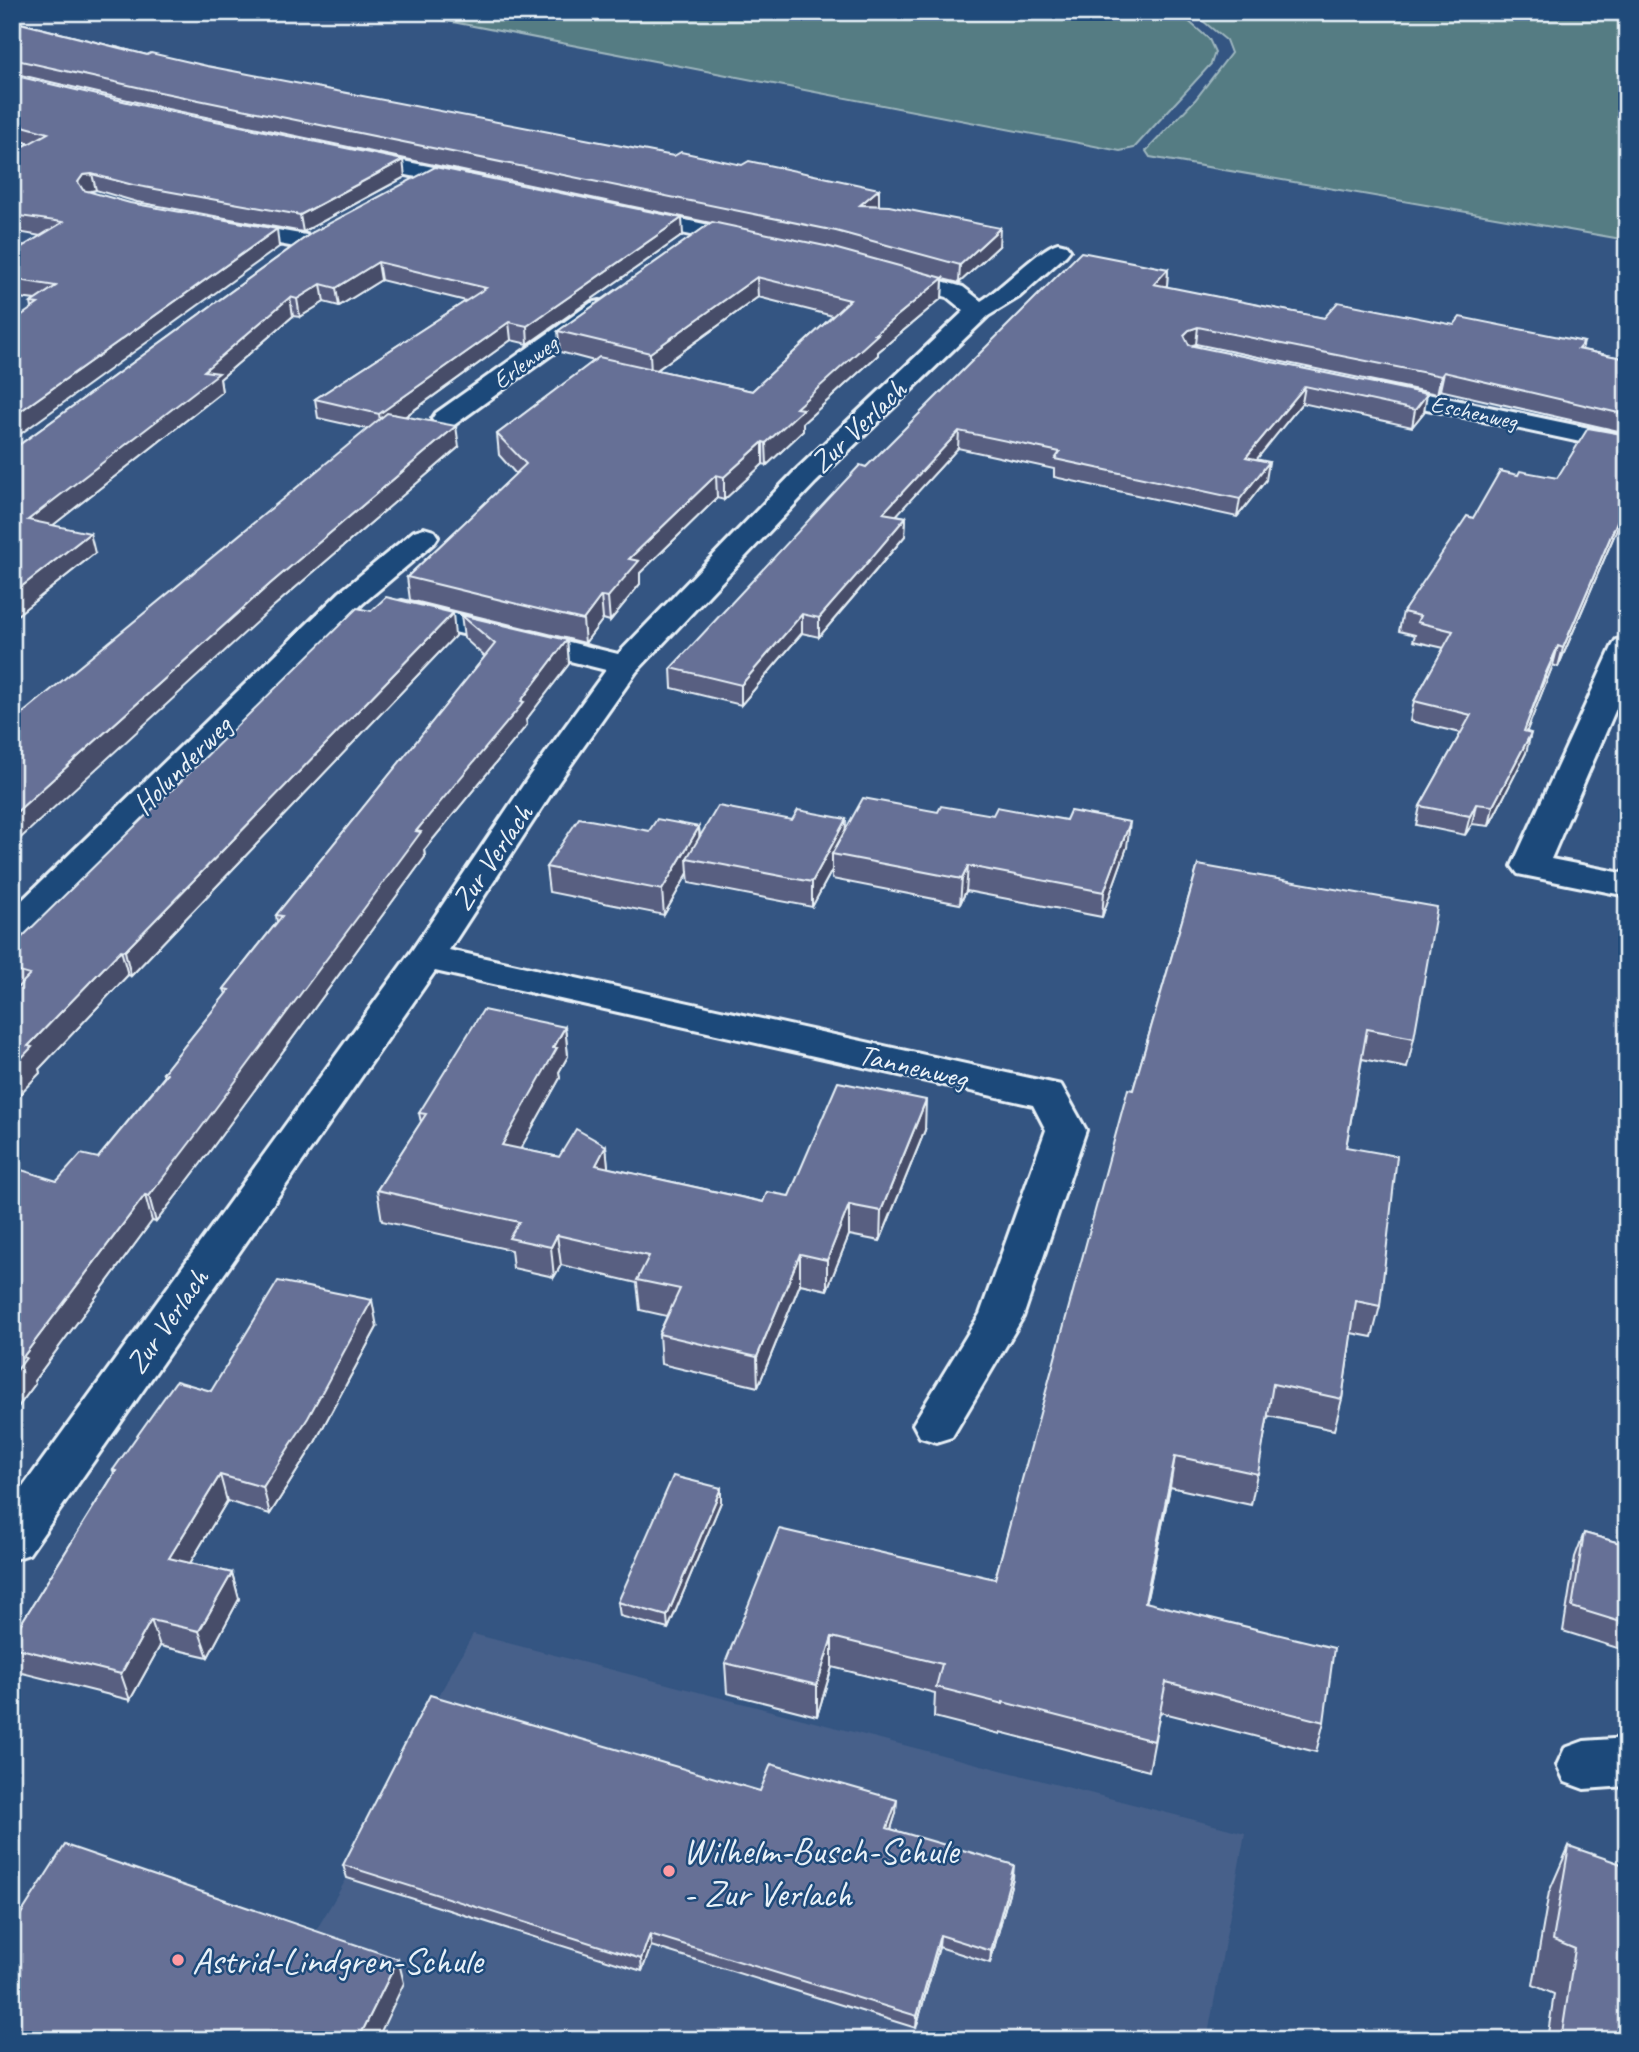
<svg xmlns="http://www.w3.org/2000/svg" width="1639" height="2052" viewBox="0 0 1639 2052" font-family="Caveat,sans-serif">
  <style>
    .built { fill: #46608a }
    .green { fill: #547c83; stroke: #9eb6be; stroke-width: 2 }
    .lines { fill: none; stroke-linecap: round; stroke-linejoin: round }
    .minor-casing { stroke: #e8f1f8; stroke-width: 6 }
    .minor { fill: #1f4a7a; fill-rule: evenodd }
    .wall { fill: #585f81; stroke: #e8f1f8; stroke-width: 2; fill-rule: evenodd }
    .shaded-wall { fill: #474e69; stroke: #e8f1f8; stroke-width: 2 }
    .building { fill: #666f96; stroke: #e8f1f8; stroke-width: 2 }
    .poi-dot { fill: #ff9aa2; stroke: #1f4a7a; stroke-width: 2.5 }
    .labels { text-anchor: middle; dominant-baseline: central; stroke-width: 5; stroke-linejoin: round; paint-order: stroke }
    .far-street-label { font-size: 24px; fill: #e8f1f8; stroke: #1f4a7a }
    .street-label { font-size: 30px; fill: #e8f1f8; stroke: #1f4a7a }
    .near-poi-label { font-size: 37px; fill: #e8f1f8; stroke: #1f4a7a; text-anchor: start }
  </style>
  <rect width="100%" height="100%" fill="#345582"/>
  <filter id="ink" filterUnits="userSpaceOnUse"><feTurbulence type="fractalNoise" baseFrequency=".0143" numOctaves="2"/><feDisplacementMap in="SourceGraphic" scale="14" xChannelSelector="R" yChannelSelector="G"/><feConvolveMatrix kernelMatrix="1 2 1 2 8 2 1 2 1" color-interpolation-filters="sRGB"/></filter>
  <g filter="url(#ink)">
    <path class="built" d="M 473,1634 L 1245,1833 L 1207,2040 L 12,2040 L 12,1971 L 305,1949 L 347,1878 L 432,1708 Z"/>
    <g class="green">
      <path d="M 401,12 L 1178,12 L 1209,39 L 1215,52 L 1211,64 L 1134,148 L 1120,151 Z"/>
      <path d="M 1192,12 L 1627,12 L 1627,240 L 1150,157 L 1146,151 L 1195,100 L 1231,53 L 1226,40 Z"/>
    </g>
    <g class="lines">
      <g class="minor-casing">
        <g id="minor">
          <path d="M 352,151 L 474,175 L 482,177 L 485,182 L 482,187 L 474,189 L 344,162 L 341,157 L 344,152 Z"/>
          <path d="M 633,209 L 752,234 L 760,236 L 763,241 L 760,246 L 752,248 L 625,221 L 622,216 L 625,211 Z"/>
          <path d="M 226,221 L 306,235 L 314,237 L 317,242 L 314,247 L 306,249 L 218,233 L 215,228 L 218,223 Z"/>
          <path d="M 1058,243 L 1066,245 L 1070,250 L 1066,255 L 1019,297 L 988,316 L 815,483 L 636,672 L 558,783 L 449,950 L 1061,1085 L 1086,1130 L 1023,1317 L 952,1437 L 936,1442 L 920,1437 L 913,1424 L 980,1314 L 1046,1130 L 1033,1105 L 435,971 L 29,1554 L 12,1560 L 12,1502 L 413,949 L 530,775 L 606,670 L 391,616 L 387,610 L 391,604 L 402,601 L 618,654 L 795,471 L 964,311 L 947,297 L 884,279 L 880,274 L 884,269 L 892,267 L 963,287 L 981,301 C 1002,288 1041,247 1058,243 Z"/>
          <path d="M 600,301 L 609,303 L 612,308 L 609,313 L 454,425 L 445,427 L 436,425 L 432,419 L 436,413 L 591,303 Z"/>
          <path d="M 1375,383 L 1627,436 L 1627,452 L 1366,396 L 1362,391 L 1366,386 Z"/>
          <path d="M 424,528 L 434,531 L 438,537 L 434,543 L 362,604 L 25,939 L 12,942 L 12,910 L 340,592 L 414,531 Z"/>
          <path d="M 1627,638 L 1627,683 L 1551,859 L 1627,874 L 1627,896 L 1518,874 L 1512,866 L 1612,647 L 1616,640 Z"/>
          <path d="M 1627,1738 L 1627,1786 L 1584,1789 L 1565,1782 L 1557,1765 L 1565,1748 L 1584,1741 Z"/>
        </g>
      </g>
      <use href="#minor" class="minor"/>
    </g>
    <g class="wall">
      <path d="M 12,20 L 13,21 L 147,55 L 879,206 L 999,246 L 959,283 L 943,279 L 942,298 L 878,352 L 878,355 L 803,423 L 803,431 L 767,465 L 763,464 L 724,500 L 717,498 L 640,573 L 640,584 L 610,621 L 603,619 L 585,643 L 410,600 L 407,577 L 516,474 L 499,455 L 497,434 L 594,361 L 560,352 L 558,331 L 711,223 L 158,107 L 12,73 ZM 758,297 L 833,316 L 752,391 L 657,370 Z"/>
      <path d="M 12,75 L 405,177 L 303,232 L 137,202 L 96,190 L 89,192 L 279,247 L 32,308 L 31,303 L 35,300 L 12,297 L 12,253 L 41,236 L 12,231 L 12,153 L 29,143 L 12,139 Z"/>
      <path d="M 313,232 L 683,235 L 528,344 L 511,340 L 405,417 L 459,447 L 274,606 L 367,429 L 318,418 L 315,399 L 466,301 L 381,280 L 339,306 L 324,302 L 300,317 L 293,316 L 220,379 L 222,392 L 53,525 L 95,553 L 12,619 L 19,445 Z"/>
      <path d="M 1168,269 L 1167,285 L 1165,287 L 1324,318 L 1454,325 L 1584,342 L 1582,350 L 1627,359 L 1627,433 L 1440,390 L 1437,394 L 1196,344 L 1192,345 L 1424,412 L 1412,427 L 1302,403 L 1256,459 L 1266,480 L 1237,517 L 1054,477 L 1054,469 L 958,448 L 896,515 L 906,517 L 905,536 L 862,587 L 819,637 L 802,633 L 741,705 L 672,688 L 671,668 L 866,467 Z"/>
      <path d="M 1627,435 L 1627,519 L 1621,529 L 1617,529 L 1558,667 L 1553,665 L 1526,732 L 1526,753 L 1489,826 L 1472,824 L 1465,835 L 1416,825 L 1420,806 L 1461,733 L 1410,721 L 1414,701 L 1444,648 L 1413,641 L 1415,635 L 1399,631 L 1403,612 L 1473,518 L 1518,475 L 1557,478 Z"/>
      <path d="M 461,615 L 567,640 L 569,664 L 526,720 L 527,725 L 424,850 L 425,857 L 199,1166 L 156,1222 L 152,1221 L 34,1381 L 35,1384 L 12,1415 L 57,1181 L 98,1158 L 164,1077 L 163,1073 L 226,994 L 224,989 L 277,922 L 276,915 L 485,657 L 464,638 Z"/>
      <path d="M 455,636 L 131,976 L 128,975 L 39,1069 L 40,1073 L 12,1102 L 12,947 Z"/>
      <path d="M 699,827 L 700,837 L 846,829 L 1127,847 L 1102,917 L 966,891 L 960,904 L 832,879 L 832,870 L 812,907 L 689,883 L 688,873 L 664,915 L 549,892 L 546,867 L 649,831 Z"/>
      <path d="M 1198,865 L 1414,1038 L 1407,1068 L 1362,1059 L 1346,1147 L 1380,1306 L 1372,1337 L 1351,1333 L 1342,1399 L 1334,1430 L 1268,1416 L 1251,1505 L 1170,1487 L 1146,1602 L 1324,1722 L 1316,1752 L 1160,1712 L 1149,1771 L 1000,1732 L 1000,1734 L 934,1717 L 935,1693 L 832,1667 L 817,1716 L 727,1693 L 725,1663 L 995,1579 L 1133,1090 Z"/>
      <path d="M 565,1027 L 568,1056 L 559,1072 L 560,1078 L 520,1149 L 559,1157 L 606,1146 L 608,1168 L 763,1202 L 789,1196 L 925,1130 L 880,1241 L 849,1235 L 827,1290 L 800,1284 L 758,1387 L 661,1364 L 659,1334 L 667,1316 L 640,1310 L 637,1283 L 561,1265 L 554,1277 L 513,1268 L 511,1250 L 382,1221 L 377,1190 L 421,1122 L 419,1113 Z"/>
      <path d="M 377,1327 L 314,1444 L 270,1514 L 227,1501 L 190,1563 L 232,1573 L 239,1599 L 208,1657 L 160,1646 L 130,1700 L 18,1672 L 12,1658 L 12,1638 L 114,1474 L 113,1470 L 211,1391 Z"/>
      <path d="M 721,1488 L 721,1502 L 668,1629 L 620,1616 L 618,1602 Z"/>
      <path d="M 1584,1533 L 1627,1545 L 1627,1651 L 1563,1631 L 1575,1557 Z"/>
      <path d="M 760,1791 L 896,1813 L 891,1829 L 1013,1878 L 990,1963 L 939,1947 L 916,2028 L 651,1946 L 642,1971 L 347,1878 L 343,1865 Z"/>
      <path d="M 1569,1846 L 1627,2040 L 1547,2040 L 1554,1994 L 1533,1985 L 1549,1892 Z"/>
    </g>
    <g class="shaded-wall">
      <path d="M 403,160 L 405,177 L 303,232 L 300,215 Z"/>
      <path d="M 92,174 L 96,190 L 86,192 L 82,199 L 78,182 L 83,175 Z"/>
      <path d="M 879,189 L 879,206 L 860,205 Z"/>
      <path d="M 682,218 L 683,235 L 528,344 L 527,326 Z"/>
      <path d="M 1000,228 L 999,246 L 959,283 L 960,265 Z"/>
      <path d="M 277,229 L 279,247 L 12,440 L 12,417 Z"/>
      <path d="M 378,262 L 381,280 L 339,306 L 336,288 Z"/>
      <path d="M 1168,269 L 1167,285 L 1152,301 L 1154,284 Z"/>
      <path d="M 757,277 L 758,297 L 651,374 L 650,353 Z"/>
      <path d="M 943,278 L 942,298 L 878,352 L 878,355 L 803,423 L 803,431 L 767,465 L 766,443 L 796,408 L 875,334 Z"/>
      <path d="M 321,284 L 324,302 L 300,317 L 297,299 Z"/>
      <path d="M 290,297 L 293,316 L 220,379 L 222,392 L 33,541 L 28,520 Z"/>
      <path d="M 509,322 L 511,340 L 382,433 L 379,414 Z"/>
      <path d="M 1198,327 L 1196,344 L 1187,347 L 1184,335 L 1189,330 Z"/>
      <path d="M 1444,372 L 1440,390 L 1437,394 L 1441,376 Z"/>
      <path d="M 1305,386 L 1302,403 L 1244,475 L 1246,457 Z"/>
      <path d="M 1427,394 L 1424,412 L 1412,427 L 1415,410 Z"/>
      <path d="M 456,426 L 459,447 L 274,606 L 12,846 L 12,816 L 270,584 Z"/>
      <path d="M 959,431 L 958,448 L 882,531 L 883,513 Z"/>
      <path d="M 763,442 L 763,464 L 724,500 L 724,477 Z"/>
      <path d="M 1269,462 L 1266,480 L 1237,517 L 1240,499 Z"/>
      <path d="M 716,475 L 717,498 L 640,573 L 640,584 L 610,621 L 608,597 L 629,559 Z"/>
      <path d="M 1627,509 L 1627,519 L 1621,529 L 1626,511 Z"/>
      <path d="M 1622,510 L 1617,529 L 1558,667 L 1563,648 Z"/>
      <path d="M 906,517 L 905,536 L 819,637 L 819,618 Z"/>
      <path d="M 90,533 L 95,553 L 12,619 L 12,594 Z"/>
      <path d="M 601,596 L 603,619 L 585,643 L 583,620 Z"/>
      <path d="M 453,613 L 455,636 L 131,976 L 125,951 Z"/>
      <path d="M 802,614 L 802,633 L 741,705 L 741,685 Z"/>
      <path d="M 567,640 L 569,664 L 526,720 L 527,725 L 424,850 L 425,857 L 199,1166 L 156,1222 L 149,1196 L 416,831 L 521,701 Z"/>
      <path d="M 1558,646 L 1553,665 L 1519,751 L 1524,731 Z"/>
      <path d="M 1531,733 L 1526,753 L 1489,826 L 1493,806 Z"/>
      <path d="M 1476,804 L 1472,824 L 1465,835 L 1470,816 Z"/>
      <path d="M 846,819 L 845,844 L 832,854 L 832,870 L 812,907 L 812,882 Z"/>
      <path d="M 1130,822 L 1127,847 L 1102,917 L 1104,892 Z"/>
      <path d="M 699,827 L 700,852 L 687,858 L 688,873 L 664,915 L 662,890 Z"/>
      <path d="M 968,866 L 966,891 L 960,904 L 962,879 Z"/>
      <path d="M 121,950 L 128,975 L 39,1069 L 40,1073 L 12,1102 L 12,1068 L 28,1046 Z"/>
      <path d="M 565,1027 L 568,1056 L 559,1072 L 560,1078 L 506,1175 L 502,1145 Z"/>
      <path d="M 926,1100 L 925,1130 L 880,1241 L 881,1211 Z"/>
      <path d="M 606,1146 L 609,1176 L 596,1165 Z"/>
      <path d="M 145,1195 L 152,1221 L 34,1381 L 35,1384 L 12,1415 L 12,1377 L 23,1357 Z"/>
      <path d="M 849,1205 L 849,1235 L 827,1290 L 827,1260 Z"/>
      <path d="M 557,1235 L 561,1265 L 554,1277 L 551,1247 Z"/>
      <path d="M 800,1254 L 800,1284 L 758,1387 L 757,1357 Z"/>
      <path d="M 372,1300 L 377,1327 L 314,1444 L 270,1514 L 263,1487 Z"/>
      <path d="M 1175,1456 L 1170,1487 L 1140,1633 L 1145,1602 Z"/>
      <path d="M 220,1475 L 227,1501 L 177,1585 L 169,1558 Z"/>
      <path d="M 721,1488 L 721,1502 L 668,1629 L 667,1616 Z"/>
      <path d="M 232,1573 L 239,1599 L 208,1657 L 199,1631 Z"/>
      <path d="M 151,1620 L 160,1646 L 130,1700 L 121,1674 Z"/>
      <path d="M 832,1637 L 832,1667 L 817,1716 L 817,1685 Z"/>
      <path d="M 897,1800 L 896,1813 L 887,1841 L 887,1828 Z"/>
      <path d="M 1014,1865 L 1013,1878 L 990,1963 L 991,1951 Z"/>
      <path d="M 650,1934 L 651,1946 L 642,1971 L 641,1959 Z"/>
      <path d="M 940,1935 L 939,1947 L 916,2028 L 917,2016 Z"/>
      <path d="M 398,1959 L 404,1983 L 377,2040 L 358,2040 Z"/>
    </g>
    <g class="building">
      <path d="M 12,21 L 147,55 L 151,53 L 207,66 L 663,154 L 674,156 L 681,152 L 742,165 L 749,161 L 879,189 L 860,205 L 889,206 L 1000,228 L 960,265 L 836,231 L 155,91 L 12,59 Z"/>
      <path d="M 12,75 L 153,108 L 403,160 L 300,215 L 133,185 L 92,174 L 83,175 L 78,182 L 83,190 L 130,203 L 277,229 L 12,417 L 12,322 L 38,304 L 31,303 L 56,286 L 12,279 L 12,253 L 63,222 L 12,215 L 12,153 L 48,133 L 12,123 Z"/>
      <path d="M 435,167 L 682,218 L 527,326 L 509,322 L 379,414 L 315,399 L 486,288 L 378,262 L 336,288 L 321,284 L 297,299 L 290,297 L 204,371 L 219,373 L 28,520 L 90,533 L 12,594 L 12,446 L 19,445 L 313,232 Z"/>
      <path d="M 712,222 L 830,247 L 943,278 L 875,334 L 878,334 L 796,408 L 803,409 L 766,443 L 763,442 L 724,477 L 716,475 L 629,559 L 639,561 L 608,597 L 601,596 L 583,620 L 407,577 L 526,464 L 497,434 L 599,357 L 752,391 L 850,300 L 757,277 L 650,353 L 558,331 Z"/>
      <path d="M 1081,252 L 1168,269 L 1154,284 L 1324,318 L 1338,302 L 1454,325 L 1460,317 L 1584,342 L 1578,349 L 1627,359 L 1627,415 L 1444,372 L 1441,376 L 1198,327 L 1189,330 L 1184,335 L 1189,345 L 1427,394 L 1415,410 L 1305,386 L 1246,457 L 1269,462 L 1240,499 L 1055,459 L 1060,452 L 959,431 L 883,513 L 906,517 L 862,569 L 819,618 L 802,614 L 741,685 L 671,668 L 860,465 L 866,467 Z"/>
      <path d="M 387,413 L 456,426 L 270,584 L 12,816 L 12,722 Z"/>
      <path d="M 1588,428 L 1627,435 L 1627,509 L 1626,511 L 1622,510 L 1563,648 L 1558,646 L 1544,677 L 1524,731 L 1531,733 L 1493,806 L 1476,804 L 1470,816 L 1420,806 L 1471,715 L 1414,701 L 1453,631 L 1417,622 L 1420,616 L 1403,612 L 1467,516 L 1473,518 L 1500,471 L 1518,475 L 1520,471 L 1557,478 Z"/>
      <path d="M 386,597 L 453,613 L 125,951 L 121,950 L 28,1046 L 32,1047 L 12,1068 L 12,993 L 30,975 L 12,970 L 12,947 L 357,608 L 371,611 Z"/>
      <path d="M 461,615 L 567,640 L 521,701 L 524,702 L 416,831 L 421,832 L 192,1140 L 149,1196 L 145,1195 L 23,1357 L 26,1358 L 12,1377 L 12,1167 L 57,1181 L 81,1154 L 98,1158 L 167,1074 L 163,1073 L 229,990 L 224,989 L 282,916 L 276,915 L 495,644 Z"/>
      <path d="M 863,798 L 938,812 L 941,806 L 993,815 L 997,807 L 1066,820 L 1070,811 L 1130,822 L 1104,892 L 968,866 L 962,879 L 832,854 Z"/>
      <path d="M 718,806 L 792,820 L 798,810 L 846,819 L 812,882 L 687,858 Z"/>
      <path d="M 579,818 L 649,831 L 657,819 L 699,827 L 662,890 L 546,867 Z"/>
      <path d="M 1198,865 L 1437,907 L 1414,1038 L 1367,1029 L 1346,1147 L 1397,1156 L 1380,1306 L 1356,1301 L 1342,1399 L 1273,1384 L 1258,1474 L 1175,1456 L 1145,1602 L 1334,1648 L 1324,1722 L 1166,1682 L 1154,1741 L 1003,1702 L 1003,1704 L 936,1687 L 942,1664 L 832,1637 L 817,1685 L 725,1663 L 779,1529 L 995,1579 L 1128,1089 L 1133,1090 Z"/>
      <path d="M 483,1010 L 565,1027 L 553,1048 L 557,1048 L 502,1145 L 559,1157 L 576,1129 L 606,1146 L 596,1165 L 763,1202 L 767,1192 L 789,1196 L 838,1082 L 926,1100 L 881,1211 L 849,1205 L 827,1260 L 800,1254 L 757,1357 L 659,1334 L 680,1289 L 637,1280 L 649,1256 L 557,1235 L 551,1247 L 509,1238 L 519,1222 L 377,1190 L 426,1114 L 419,1113 Z"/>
      <path d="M 278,1281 L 372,1300 L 308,1418 L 263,1487 L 220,1475 L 169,1558 L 232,1573 L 199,1631 L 151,1620 L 121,1674 L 12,1647 L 12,1638 L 116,1471 L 113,1470 L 176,1381 L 211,1391 Z"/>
      <path d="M 673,1476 L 721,1488 L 667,1616 L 618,1602 Z"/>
      <path d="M 1584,1533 L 1627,1545 L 1627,1624 L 1572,1607 Z"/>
      <path d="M 430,1695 L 760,1791 L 771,1764 L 897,1800 L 887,1828 L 1014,1865 L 991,1951 L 940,1935 L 917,2016 L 650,1934 L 641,1959 L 343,1865 Z"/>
      <path d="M 65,1845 L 398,1959 L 358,2040 L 12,2040 L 12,1928 Z"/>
      <path d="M 1569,1846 L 1627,1866 L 1627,2040 L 1561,2040 L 1575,1949 L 1553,1940 Z"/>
    </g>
  </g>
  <g class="poi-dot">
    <circle cx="669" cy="1871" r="7"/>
    <circle cx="178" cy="1960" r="7"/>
  </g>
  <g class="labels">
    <g class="far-street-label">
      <text transform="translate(525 362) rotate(-36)">Erlenweg</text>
      <text transform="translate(1474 412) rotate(12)">Eschenweg</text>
    </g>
    <g class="street-label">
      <text transform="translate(858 426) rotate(-44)">Zur Verlach</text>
      <text transform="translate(182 765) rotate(-45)">Holunderweg</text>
      <text transform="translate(492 857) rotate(-56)">Zur Verlach</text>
      <text transform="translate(913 1066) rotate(13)">Tannenweg</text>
      <text transform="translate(167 1321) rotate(-55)">Zur Verlach</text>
    </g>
    <g class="near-poi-label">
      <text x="683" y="1850">Wilhelm-Busch-Schule<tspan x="683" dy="43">- Zur Verlach</tspan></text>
      <text x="192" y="1960">Astrid-Lindgren-Schule</text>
    </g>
  </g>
  <rect width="1639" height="2052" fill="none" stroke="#1f4a7a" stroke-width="42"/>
  <rect x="21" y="21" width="1597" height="2010" fill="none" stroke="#e8f1f8" stroke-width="2.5" filter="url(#ink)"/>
</svg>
